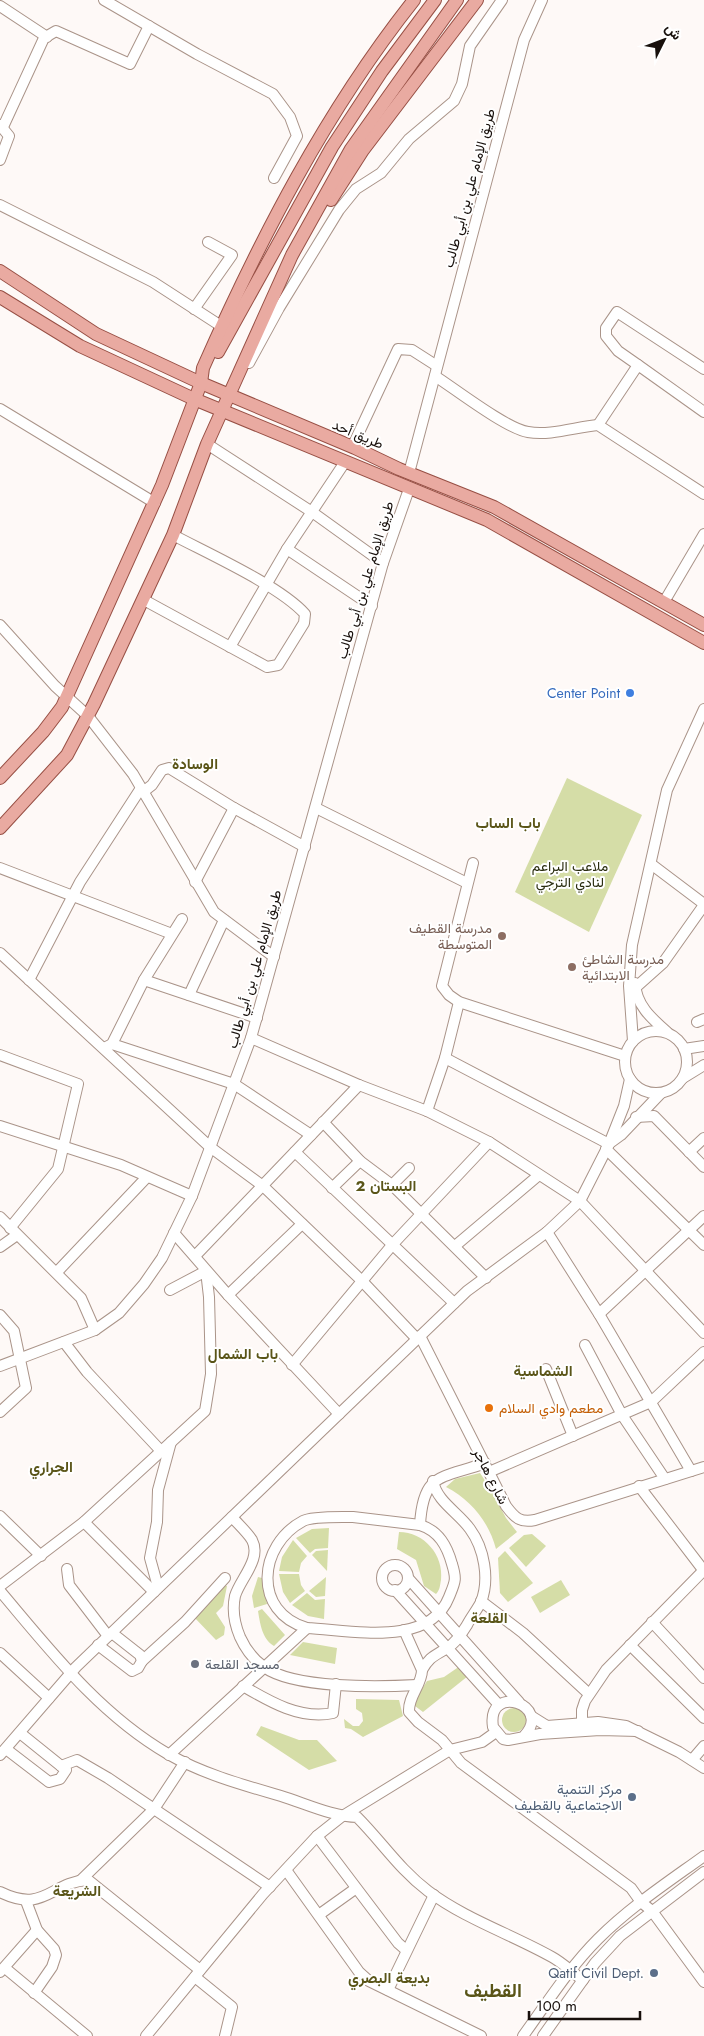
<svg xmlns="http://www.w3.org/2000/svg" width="704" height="2036" viewBox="0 0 704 2036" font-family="Jost,Vazirmatn,sans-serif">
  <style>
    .green { fill: #d5dda7 }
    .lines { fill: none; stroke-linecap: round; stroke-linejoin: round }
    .minor-casing { stroke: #aa9489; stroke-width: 12 }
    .major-casing { stroke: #974f44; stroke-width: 14 }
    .minor { stroke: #fff; stroke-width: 10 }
    .major { stroke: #e9aaa1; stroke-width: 12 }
    .shop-dot { fill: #3f7fe0; stroke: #fff; stroke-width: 2 }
    .education-dot { fill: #8d6e63; stroke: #fff; stroke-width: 2 }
    .food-dot { fill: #e8710a; stroke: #fff; stroke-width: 2 }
    .worship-dot { fill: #6b7280; stroke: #fff; stroke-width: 2 }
    .service-dot { fill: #5c6f8a; stroke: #fff; stroke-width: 2 }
    .labels { text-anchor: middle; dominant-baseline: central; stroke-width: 4; stroke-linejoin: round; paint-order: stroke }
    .street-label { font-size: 14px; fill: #18100c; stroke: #fff }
    .shop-label { font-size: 14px; fill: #366cbe; stroke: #fff; text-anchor: end }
    .park-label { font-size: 14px; fill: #2a2d0f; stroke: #fff }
    .education-label { font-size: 14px; fill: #785e54; stroke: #fff; text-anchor: end }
    .food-label { font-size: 14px; fill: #c56008; stroke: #fff; text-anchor: start }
    .worship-label { font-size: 14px; fill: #5b616d; stroke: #fff; text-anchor: start }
    .service-label { font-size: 14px; fill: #4e5e75; stroke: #fff; text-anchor: end }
    .neighbourhood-label { font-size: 15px; font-weight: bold; fill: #5a5518; stroke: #fff }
    .district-label { font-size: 19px; font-weight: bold; fill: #5a5518; stroke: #fff }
  </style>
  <rect width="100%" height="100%" fill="#fef9f7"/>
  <g class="green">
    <path d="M 567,778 L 642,815 L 589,932 L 515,892 Z"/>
    <path d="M 480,1473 L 490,1488 L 506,1518 L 517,1532 L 496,1549 C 489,1522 471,1500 446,1487 L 455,1479 Z"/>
    <path d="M 329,1528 L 328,1548 L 315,1549 L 310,1553 L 296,1538 L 312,1529 Z"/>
    <path d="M 399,1532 C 424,1532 444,1555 441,1580 C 440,1585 440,1590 436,1594 L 424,1586 L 416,1560 L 397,1549 Z"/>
    <path d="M 532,1534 L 546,1546 L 526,1567 L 509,1548 L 524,1535 Z"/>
    <path d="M 293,1540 L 307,1556 L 301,1563 L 299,1572 L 279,1571 L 282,1557 Z"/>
    <path d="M 328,1550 L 327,1571 L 312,1555 L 316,1551 Z"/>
    <path d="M 505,1551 L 533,1583 L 508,1602 L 500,1593 L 498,1558 Z"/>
    <path d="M 279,1574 L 299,1574 L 301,1585 L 305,1591 L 290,1603 L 283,1592 Z"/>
    <path d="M 258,1577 L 262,1578 L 267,1604 L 254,1608 L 252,1596 Z"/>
    <path d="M 326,1577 L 325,1596 L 316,1597 L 309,1591 Z"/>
    <path d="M 561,1580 L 570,1595 L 540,1613 L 531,1597 Z"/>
    <path d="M 221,1584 L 227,1586 L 223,1606 L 216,1613 L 225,1627 L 224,1635 L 216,1640 L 193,1616 Z"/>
    <path d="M 307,1593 L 315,1600 L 325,1599 L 324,1619 L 308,1616 L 292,1605 Z"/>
    <path d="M 262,1609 L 285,1635 L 274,1646 C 262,1639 260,1623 258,1611 Z"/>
    <path d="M 303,1642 L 337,1648 L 335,1664 L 290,1655 Z"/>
    <path d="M 460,1666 L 468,1676 L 423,1712 L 415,1706 L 415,1700 L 427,1681 L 444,1677 Z"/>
    <path d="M 356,1699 L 399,1700 L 403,1716 L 363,1737 L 351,1729 L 345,1728 L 344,1719 L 353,1726 L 359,1726 L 363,1721 L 362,1713 L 356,1709 Z"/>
    <circle cx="514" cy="1720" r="12"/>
    <path d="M 261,1726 L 299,1740 L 317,1740 L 337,1761 L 309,1770 L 256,1735 Z"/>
  </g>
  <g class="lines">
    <g class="minor-casing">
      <g id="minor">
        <path d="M 104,0 L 197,54 L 273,94 L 290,117 L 297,136 L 274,178"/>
        <path d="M 0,6 L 47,37"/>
        <path d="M 0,125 L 9,136 L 0,160"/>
        <path d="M 3,127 L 44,38 L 56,31 L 130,64 L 149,26"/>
        <path d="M 0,205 L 153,282 L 221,326"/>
        <path d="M 194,309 L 232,255 L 208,242"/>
        <path d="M 249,363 L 279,308 L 339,210 L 356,189 L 381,173 L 409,139 L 454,101 L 462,84 L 470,46 L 502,0"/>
        <path d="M 638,365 L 618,351 L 606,336 L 606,328 L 617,312 L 704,369"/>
        <path d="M 435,376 C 455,389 507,429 528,432 C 550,436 576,427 598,425 L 704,494"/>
        <path d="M 0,409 L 155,503"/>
        <path d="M 598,425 L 638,365 L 704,412"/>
        <path d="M 207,444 L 312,512 L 383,563"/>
        <path d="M 355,448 L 354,443 L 398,349 L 412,350 L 437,366"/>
        <path d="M 409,473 L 524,40 L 542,0"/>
        <path d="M 287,549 L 372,606"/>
        <path d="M 144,600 L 267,667 L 278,665 L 304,623 L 305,614 C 280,586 209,554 173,535"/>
        <path d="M 664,602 L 704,534"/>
        <path d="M 0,625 L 55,686 L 88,716 L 133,774 L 214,912 L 274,957"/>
        <path d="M 230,647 L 287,549 L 345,462"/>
        <path d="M 143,792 L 152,785 L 162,770 L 169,768 L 234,808 L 305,847"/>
        <path d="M 316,808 L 467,883"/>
        <path d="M 473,863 L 442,986 L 449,995 L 459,1002 L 625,1056"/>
        <path d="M 651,864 L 704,904"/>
        <path d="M 0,868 L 172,934"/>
        <path d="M 195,882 L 234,808"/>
        <path d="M 0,953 L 210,1147 L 263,1186 L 362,1281 L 417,1339"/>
        <path d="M 29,980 L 80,882 L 141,788"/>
        <path d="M 144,980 L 257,1018"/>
        <path d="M 635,983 C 636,1005 651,1018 667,1032"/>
        <path d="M 635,988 L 663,963 L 704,905"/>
        <path d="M 189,995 L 224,920"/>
        <path d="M 697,1022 L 704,1019"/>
        <circle cx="656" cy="1062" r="31"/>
        <path d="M 251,1038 L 359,1085 L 427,1111 L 489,1142 L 580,1201 L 704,1333"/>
        <path d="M 633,1041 L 629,986 L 632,945 L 667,790 L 704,709"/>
        <path d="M 112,1044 L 234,1084 L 311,1135"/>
        <path d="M 106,1047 L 112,1044 L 144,980 L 182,919"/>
        <path d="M 684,1049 L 704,1046"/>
        <path d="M 0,1055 L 78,1084 L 58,1169 L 10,1228"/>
        <path d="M 445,1058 L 609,1144"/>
        <path d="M 683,1078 L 704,1065"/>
        <path d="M 427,1111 L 445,1058 L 459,1002"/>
        <path d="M 636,1117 L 654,1116 L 704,1167"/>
        <path d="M 323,1122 L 360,1161 L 392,1185 L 486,1278"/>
        <path d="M 0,1126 L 121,1165 L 192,1196"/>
        <path d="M 610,1143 L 621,1135 L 661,1093"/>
        <path d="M 606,1149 L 704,1245"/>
        <path d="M 295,1152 L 454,1303"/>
        <path d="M 689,1152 L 704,1138"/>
        <path d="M 392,1185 L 409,1168"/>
        <path d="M 332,1188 L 360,1161"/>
        <path d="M 0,1217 L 81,1298 L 95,1330"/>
        <path d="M 547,1232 L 599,1314 L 691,1471"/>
        <path d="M 174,1233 L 228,1295 L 339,1414"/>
        <path d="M 455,1246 L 539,1175"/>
        <path d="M 0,1247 L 17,1235"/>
        <path d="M 195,1256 L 359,1085"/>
        <path d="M 57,1272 L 147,1177"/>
        <path d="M 228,1295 L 302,1224"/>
        <path d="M 599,1314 L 704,1216"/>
        <path d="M 0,1315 L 14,1331 L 26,1388 L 0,1412"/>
        <path d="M 420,1336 L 506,1506 C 515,1518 520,1523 535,1520 L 704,1467"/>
        <path d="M 64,1342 L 87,1372 L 161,1451"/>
        <path d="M 585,1345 L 622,1415 L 665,1479"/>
        <path d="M 292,1365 L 393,1244 L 489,1142"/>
        <path d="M 0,1366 L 95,1330 L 119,1313 L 144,1284 L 162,1258 L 192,1196 L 251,1038 L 383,563 L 409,489"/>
        <path d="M 546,1369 L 573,1436"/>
        <path d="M 489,1472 L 651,1402 L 704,1352"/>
        <path d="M 639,1486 L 704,1571"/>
        <path d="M 0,1516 L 41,1556"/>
        <path d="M 232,1517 C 238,1524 247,1532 252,1540 C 262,1559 240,1579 235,1596 C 232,1610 235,1625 240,1637 C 245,1648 254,1660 264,1667 C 294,1689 379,1687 417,1685"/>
        <path d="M 353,1517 L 420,1525 C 439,1531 447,1546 452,1564 C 457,1580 455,1582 449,1597 C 429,1648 351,1630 307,1628 C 252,1612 258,1545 303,1521 C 312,1516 342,1517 353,1517 Z"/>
        <path d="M 84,1522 L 154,1592"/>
        <path d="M 420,1525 C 423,1472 441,1479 485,1463"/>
        <circle cx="395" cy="1578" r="13"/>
        <path d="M 67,1569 L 69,1585 L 108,1636"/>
        <path d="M 408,1578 L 519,1702"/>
        <path d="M 0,1586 L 84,1522 L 205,1411 L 211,1374 L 209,1297 L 206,1271 L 170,1290"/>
        <path d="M 158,1587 L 150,1558 L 157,1522 L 158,1490 L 171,1442"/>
        <path d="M 395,1590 L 499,1705"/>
        <path d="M 0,1591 C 50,1650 99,1714 168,1754 C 203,1774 243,1785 281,1796 C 304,1803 334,1817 357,1817 C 382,1842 399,1869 428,1891 C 465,1919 511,1934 552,1957 C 563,1963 573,1973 583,1980"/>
        <path d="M 481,1601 L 523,1633 L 589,1694"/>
        <path d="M 652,1622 L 704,1678"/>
        <path d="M 404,1630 L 422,1670 C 422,1685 408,1696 409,1712 L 418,1722 L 442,1740 L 461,1763 L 631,1888 L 641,1902 L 652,1911 L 704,1982"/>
        <path d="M 98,1645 L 132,1671 L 138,1668 L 142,1661 L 140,1655 L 112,1633"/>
        <path d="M 630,1645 L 704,1718"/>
        <path d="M 0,1653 L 49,1698"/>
        <path d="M 142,1661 L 185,1622 L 225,1578"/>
        <path d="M 422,1670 C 430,1656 435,1656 447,1648 C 456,1643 462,1633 467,1625 C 471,1617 477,1610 481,1602 C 490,1579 484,1548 470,1529 C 458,1512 437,1502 433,1481"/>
        <path d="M 243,1686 C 270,1702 301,1720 333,1713 L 336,1684"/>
        <path d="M 531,1716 L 547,1726 L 598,1722 L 626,1726 L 679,1752 L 704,1768"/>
        <path d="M 582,1725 L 582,1710 L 585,1701 L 606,1670 L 704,1570"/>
        <path d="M 524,1736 C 554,1705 486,1682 493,1727 L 503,1739 L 508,1740 L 540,1734 L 600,1730 L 638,1731"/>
        <path d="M 6,1749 L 49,1782 L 60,1779 L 66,1770 L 20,1733"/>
        <path d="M 0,1755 L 76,1667 L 467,1291 L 547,1232 L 580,1201 L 609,1144 L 624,1106 L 630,1079"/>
        <path d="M 169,1755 L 307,1628"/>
        <path d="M 692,1760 L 704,1746"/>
        <path d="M 61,1766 L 77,1760 L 108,1778 L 270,1887"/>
        <path d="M 317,1836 L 398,1943 L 406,1950"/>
        <path d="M 286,1870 L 359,1972 L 369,1981 L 481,2036"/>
        <path d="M 81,1880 L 154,1809 L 185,1762"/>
        <path d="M 0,1892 C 45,1914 50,1882 88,1880 L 200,1970"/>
        <path d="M 26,1901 L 37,1930 L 54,1949 L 56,1955 L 52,1967 L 34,1993"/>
        <path d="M 320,1914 L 355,1889"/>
        <path d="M 5,1968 L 87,2036"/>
        <path d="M 0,1972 L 37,1930"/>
        <path d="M 195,1977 L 232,2007 L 225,2036"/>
        <path d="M 388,1990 L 434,1895"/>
        <path d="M 146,2036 L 263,1894 L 317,1836 L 341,1817 L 450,1750 L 482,1742 L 496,1732"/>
        <path d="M 523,2036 C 547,2003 569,1968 598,1939 C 630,1907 668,1882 704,1856"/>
        <path d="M 543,2036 L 595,1963 L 620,1936 L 704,1872"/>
      </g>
    </g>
    <g class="major-casing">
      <g id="major">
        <path d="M 331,200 L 363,150 L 477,0"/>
        <path d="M 0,271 L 96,334 L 201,383 L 355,448 L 399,469 L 494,507 L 704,625"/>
        <path d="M 0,297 L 80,346 L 194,399 L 487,520 L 704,643"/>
        <path d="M 218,352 L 332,147 L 382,71 L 435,0"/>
        <path d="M 0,778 L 43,732 L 62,707 L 162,485 L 201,383 L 203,368 C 260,239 326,111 414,0"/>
        <path d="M 0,828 L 67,755 L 94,704 L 173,535 L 207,444 L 292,255 L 351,149 L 457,0"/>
      </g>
    </g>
    <use href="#minor" class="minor"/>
    <use href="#major" class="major"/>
  </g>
  <circle class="shop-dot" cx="630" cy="693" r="5"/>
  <g class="education-dot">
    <circle cx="502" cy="936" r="5"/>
    <circle cx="572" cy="967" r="5"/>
  </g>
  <circle class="food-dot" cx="489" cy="1408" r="5"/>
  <circle class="worship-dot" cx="195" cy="1664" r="5"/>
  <g class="service-dot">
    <circle cx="632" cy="1797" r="5"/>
    <circle cx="654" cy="1973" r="5"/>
  </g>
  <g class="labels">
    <g class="street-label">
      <text transform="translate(469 188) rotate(-75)">طريق الإمام علي بن أبي طالب</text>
      <text transform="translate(358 434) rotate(23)">طريق أحد</text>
      <text transform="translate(365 580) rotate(-73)">طريق الإمام علي بن أبي طالب</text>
      <text transform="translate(254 969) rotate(-74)">طريق الإمام علي بن أبي طالب</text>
      <text transform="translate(491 1476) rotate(63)">شارع هاجر</text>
    </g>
    <g class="shop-label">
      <text x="620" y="693">Center Point</text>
    </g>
    <g class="park-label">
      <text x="570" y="866">ملاعب البراعم<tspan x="570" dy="16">لنادي الترجي</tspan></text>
    </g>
    <g class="education-label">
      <text x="492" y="928">مدرسة القطيف<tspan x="492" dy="16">المتوسطة</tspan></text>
      <text x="582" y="959" text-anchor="start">مدرسة الشاطئ<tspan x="582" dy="16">الابتدائية</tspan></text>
    </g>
    <g class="food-label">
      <text x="499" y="1408">مطعم وادي السلام</text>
    </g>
    <g class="worship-label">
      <text x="205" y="1664">مسجد القلعة</text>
    </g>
    <g class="service-label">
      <text x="622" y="1789">مركز التنمية<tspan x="622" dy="16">الاجتماعية بالقطيف</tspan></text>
      <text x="644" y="1973">Qatif Civil Dept.</text>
    </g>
    <g class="neighbourhood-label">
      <text x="195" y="764">الوسادة</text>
      <text x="508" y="823">باب الساب</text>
      <text x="386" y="1186">البستان 2</text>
      <text x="243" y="1354">باب الشمال</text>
      <text x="543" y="1371">الشماسية</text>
      <text x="51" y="1467">الجراري</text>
      <text x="489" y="1618">القلعة</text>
      <text x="77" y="1891">الشريعة</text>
      <text x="389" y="1978">بديعة البصري</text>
    </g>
    <g class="district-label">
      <text x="493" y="1990">القطيف</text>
    </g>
  </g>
  <g transform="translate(664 40) rotate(48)" stroke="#ffffff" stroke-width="4" paint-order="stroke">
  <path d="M0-4L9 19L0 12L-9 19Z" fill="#18100c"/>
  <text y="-8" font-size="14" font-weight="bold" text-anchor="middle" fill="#18100c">ش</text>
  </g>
  <path d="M529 2011v8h111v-8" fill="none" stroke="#18100c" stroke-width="2.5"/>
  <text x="536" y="2011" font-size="15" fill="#18100c" stroke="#ffffff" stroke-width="4" paint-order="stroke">100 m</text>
</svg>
